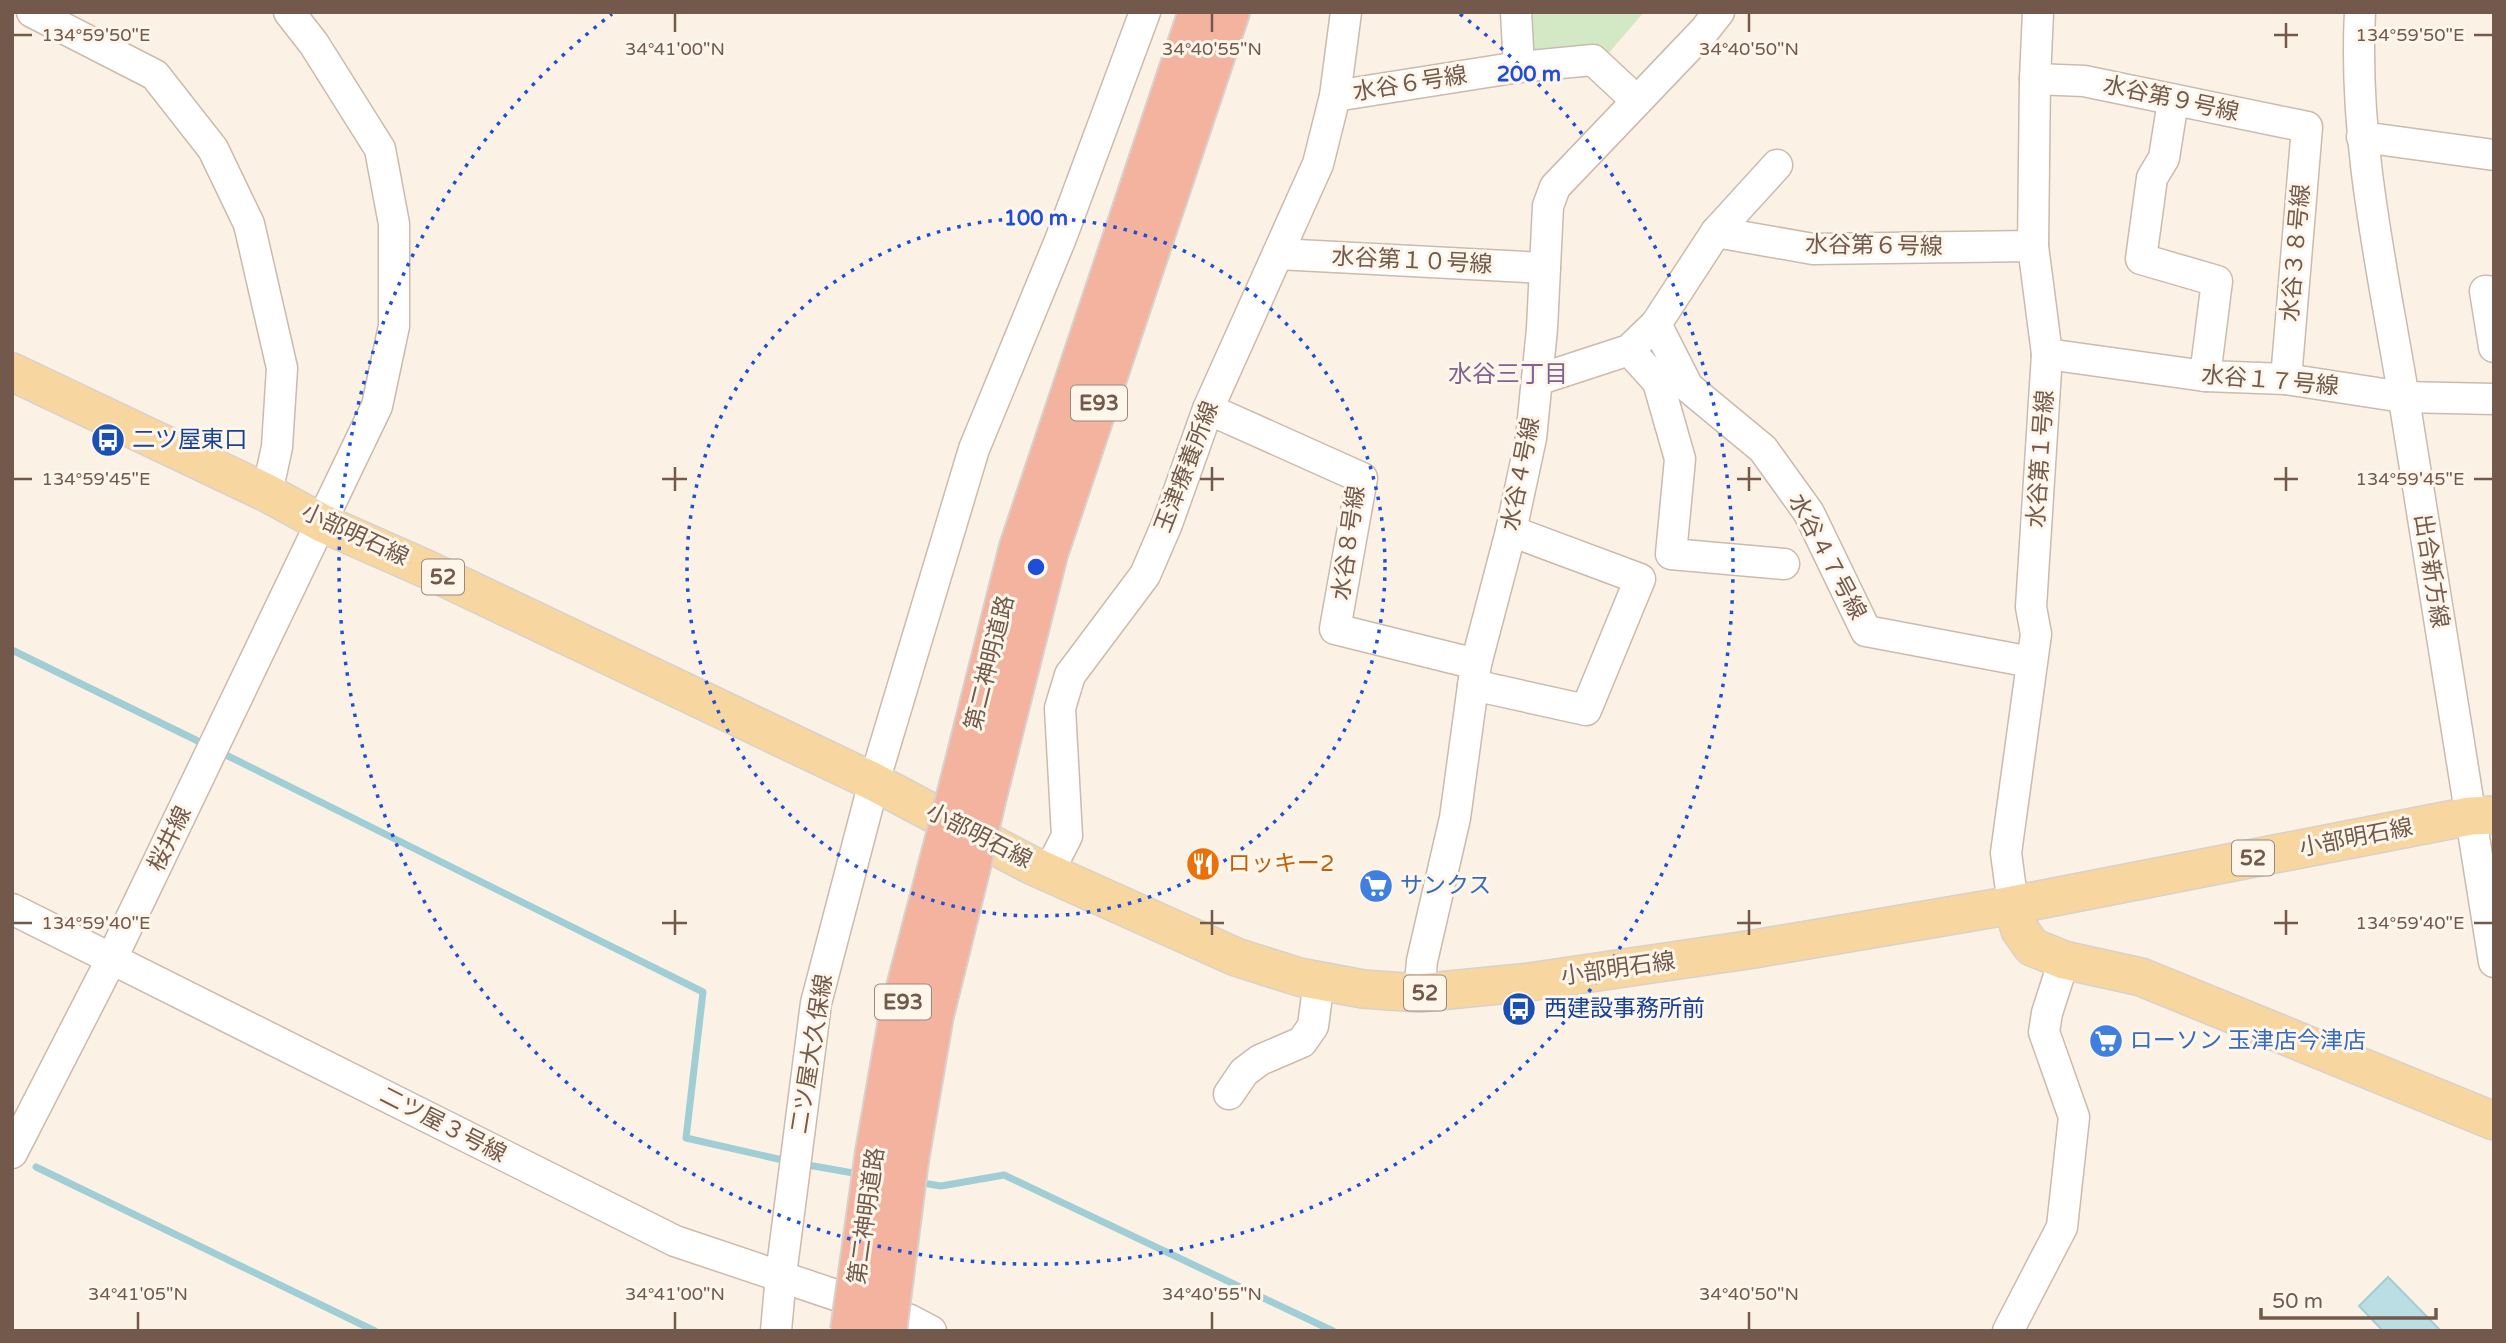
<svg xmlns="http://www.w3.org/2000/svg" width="2506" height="1343" viewBox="0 0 2506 1343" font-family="'Varela Round','Noto Sans JP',sans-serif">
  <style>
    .green { fill: #d3e8c4 }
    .water { fill: #badee4; stroke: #a1ced5; stroke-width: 2 }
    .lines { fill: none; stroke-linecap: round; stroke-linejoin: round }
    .stream { stroke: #a1ced5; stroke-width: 7 }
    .minor-casing { stroke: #ccbaac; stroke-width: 33 }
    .major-casing { stroke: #d8d1cd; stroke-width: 40 }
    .highway-casing { stroke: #d8d1cd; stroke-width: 42 }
    .minor { stroke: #fff; stroke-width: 30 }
    .major { stroke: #f7d6a0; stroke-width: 37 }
    .highway { stroke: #f3b39f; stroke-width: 38 }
    .highway-bridge-casing { stroke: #d8d1cd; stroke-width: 42; stroke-linecap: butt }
    .highway-bridge { stroke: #f3b39f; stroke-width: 38 }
    .ticks { fill: none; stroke: #73594b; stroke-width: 2.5 }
    .ring { fill: none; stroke: #1d4ed8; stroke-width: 3.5; stroke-dasharray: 3.5 7 }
    .labels { text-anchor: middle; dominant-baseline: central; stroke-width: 6; stroke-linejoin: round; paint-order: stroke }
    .shield { fill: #fef6eb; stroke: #9d887b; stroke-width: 2 }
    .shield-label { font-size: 21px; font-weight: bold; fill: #73594b }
    .street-label { font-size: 23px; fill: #73594b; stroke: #fef6eb }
    .transit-label { font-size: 23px; fill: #164399; stroke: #fef6eb; text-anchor: start }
    .food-label { font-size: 23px; fill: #c56008; stroke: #fef6eb; text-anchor: start }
    .shop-label { font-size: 23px; fill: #366cbe; stroke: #fef6eb; text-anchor: start }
    .neighbourhood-label { font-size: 24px; fill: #80638f; stroke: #fef6eb }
    .ticks-label { font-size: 18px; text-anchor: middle; fill: #73594b; stroke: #fef6eb; stroke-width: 6; stroke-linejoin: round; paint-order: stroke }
    .centre { fill: #1d4ed8; stroke: #fef6eb; stroke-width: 3.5 }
    .ring-label { font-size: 21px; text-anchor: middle; font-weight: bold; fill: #1d4ed8; stroke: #fef6eb; stroke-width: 6; stroke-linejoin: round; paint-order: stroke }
  </style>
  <rect width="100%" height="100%" fill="#fbf2e5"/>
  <path class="green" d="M 1527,12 L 1644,12 L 1607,55 L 1597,46 L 1529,51 Z"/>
  <path class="water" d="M 2388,1277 L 2441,1331 L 2383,1331 L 2359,1306 Z"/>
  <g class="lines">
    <g class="stream">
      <path d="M 12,650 L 206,745"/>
      <path d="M 220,752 L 703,992 L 686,1138 L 787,1161"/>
      <path d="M 802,1164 L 859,1174"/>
      <path d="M 36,1167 L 375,1331"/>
      <path d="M 916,1182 L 941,1186 L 1004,1175 L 1333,1331"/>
    </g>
    <g class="minor-casing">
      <g id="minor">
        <path d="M 32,12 L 155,75 L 213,149 L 249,224 L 282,368 L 277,447 L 267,493"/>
        <path d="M 1516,12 L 1519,67"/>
        <path d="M 2360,12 C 2353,144 2383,271 2404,399 C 2434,587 2463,775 2494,962"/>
        <path d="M 2035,79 L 2084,81 L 2307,127 L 2286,379"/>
        <path d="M 1335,96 L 1519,67 L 1593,60 L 1637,101"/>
        <path d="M 2173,101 L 2164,158 L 2152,178 L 2141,259 L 2217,281 L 2205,376"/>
        <path d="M 2362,137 L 2494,155"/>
        <path d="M 1716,232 L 1813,249 L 2033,246"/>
        <path d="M 1278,254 L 1545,268"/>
        <path d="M 2494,292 L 2485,291 L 2494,347"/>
        <path d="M 1656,324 L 1688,387 L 1763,449 L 1809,513 L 1866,631 L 2031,662"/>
        <path d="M 1629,350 L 1658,382 L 1680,459 L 1671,554 L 1784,564"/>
        <path d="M 2047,354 L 2205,376 L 2286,379 L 2403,397 L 2494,399"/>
        <path d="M 1537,380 L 1629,350 L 1656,324 L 1716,232 L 1777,165"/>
        <path d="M 1208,409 L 1362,478 L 1335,629 L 1476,664"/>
        <path d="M 1473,685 L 1586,710 L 1640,579 L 1511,531"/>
        <path d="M 1049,871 L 1067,836 L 1060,708 L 1070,675 L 1145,575 L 1167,524 L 1208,409 L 1318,164 L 1335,96 L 1346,12"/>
        <path d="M 2013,905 L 2006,853 L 2036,634 L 2031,607 L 2047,354 L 2033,246 L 2035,79 L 2038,12"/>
        <path d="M 12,909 L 675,1241 L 910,1320 L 931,1331"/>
        <path d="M 1419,993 L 1422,961 L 1455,818 L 1476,664 L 1511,531 L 1531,438 L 1542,329 L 1548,206 L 1555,187 L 1704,31 L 1719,12"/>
        <path d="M 1229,1094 L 1244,1072 L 1260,1060 L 1302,1042 L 1313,1026 L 1319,981"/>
        <path d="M 12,1153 L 112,958 L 377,406 L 394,326 L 394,224 L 380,149 L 314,44 L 289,12"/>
        <path d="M 776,1331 L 781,1275 L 816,1003 L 874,782 L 974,449 L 1061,238 L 1145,12"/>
        <path d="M 2008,1331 L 2062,1227 L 2074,1117 L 2044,1032 L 2047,1013 L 2064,960"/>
      </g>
    </g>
    <g class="major-casing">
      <g id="major">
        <path d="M 12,372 L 267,493 L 322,523 L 424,568 L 874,782 L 1029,864 L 1236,957 L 1299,977 L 1363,989 L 1419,993 L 1529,982 L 1754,949 L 2013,905 L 2470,816 L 2494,815"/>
        <path d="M 2013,905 L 2020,930 L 2032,947 L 2064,960 L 2141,977 L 2494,1121"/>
      </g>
    </g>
    <g class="highway-casing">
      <g id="highway">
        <path d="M 959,785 L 1019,547 L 1198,12"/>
        <path d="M 986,800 L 1048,554 L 1230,12"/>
        <path d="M 875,1152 L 899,1014 L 941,854"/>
        <path d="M 909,1160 L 934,1015 L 970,870"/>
      </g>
    </g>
    <use href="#minor" class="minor"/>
    <use href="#major" class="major"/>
    <use href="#highway" class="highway"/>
    <g class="highway-bridge-casing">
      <g id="highway-bridge">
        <path d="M 941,854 L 959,785"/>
        <path d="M 970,870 L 986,800"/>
        <path d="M 850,1331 L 875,1152"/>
        <path d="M 887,1331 L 909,1160"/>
      </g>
    </g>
    <use href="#highway-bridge" class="highway-bridge"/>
  </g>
  <path class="ticks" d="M 675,14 L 675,32M 1212,14 L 1212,32M 1749,14 L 1749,32M 2286,23 L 2286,48M 14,35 L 32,35M 2274,35 L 2298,35M 2474,35 L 2492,35M 675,467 L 675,491M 1212,467 L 1212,491M 1749,467 L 1749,491M 2286,467 L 2286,491M 14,479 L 32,479M 662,479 L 687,479M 1200,479 L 1224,479M 1737,479 L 1761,479M 2274,479 L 2298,479M 2474,479 L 2492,479M 675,910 L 675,935M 1212,910 L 1212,935M 1749,910 L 1749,935M 2286,910 L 2286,935M 14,923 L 32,923M 662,923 L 687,923M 1200,923 L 1224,923M 1737,923 L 1761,923M 2274,923 L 2298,923M 2474,923 L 2492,923M 138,1312 L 138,1329M 675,1312 L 675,1329M 1212,1312 L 1212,1329M 1749,1312 L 1749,1329"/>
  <g class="ring">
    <circle cx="1036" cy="567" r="349"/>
    <path d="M1460 14A697 697 0 1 1 612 14"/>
  </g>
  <defs>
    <g id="bus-disc" transform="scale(1.75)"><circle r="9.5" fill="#1a4fb4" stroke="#fef6eb"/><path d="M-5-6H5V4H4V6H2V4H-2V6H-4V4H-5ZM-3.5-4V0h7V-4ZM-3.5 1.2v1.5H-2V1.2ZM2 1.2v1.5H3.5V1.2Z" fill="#fff"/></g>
    <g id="restaurant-disc" transform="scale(1.75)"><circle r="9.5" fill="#e8710a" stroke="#fef6eb"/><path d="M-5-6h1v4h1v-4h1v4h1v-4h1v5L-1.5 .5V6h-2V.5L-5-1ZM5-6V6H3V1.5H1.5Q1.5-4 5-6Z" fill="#fff"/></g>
    <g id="supermarket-disc" transform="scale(1.75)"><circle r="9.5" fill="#3f7fe0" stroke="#fef6eb"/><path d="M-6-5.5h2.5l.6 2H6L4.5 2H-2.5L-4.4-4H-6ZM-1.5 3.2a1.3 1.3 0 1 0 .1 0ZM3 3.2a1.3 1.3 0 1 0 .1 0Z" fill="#fff"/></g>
  </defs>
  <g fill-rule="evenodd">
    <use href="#bus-disc" x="108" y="440"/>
    <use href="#restaurant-disc" x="1203" y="864"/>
    <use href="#supermarket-disc" x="1376" y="886"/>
    <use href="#bus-disc" x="1519" y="1009"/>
    <use href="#supermarket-disc" x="2106" y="1041"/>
  </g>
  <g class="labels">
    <g class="shield">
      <rect x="1071" y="385.5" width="56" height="35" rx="5"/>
      <rect x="422" y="559.5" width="42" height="35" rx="5"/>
      <rect x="2232" y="840.5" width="42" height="35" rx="5"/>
      <rect x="1404" y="975.5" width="42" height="35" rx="5"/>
      <rect x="875" y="984.5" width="56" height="35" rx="5"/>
    </g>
    <g class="shield-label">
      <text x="1099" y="403">E93</text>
      <text x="443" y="577">52</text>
      <text x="2253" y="858">52</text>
      <text x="1425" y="993">52</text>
      <text x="903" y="1002">E93</text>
    </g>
    <g class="street-label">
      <text transform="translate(1410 84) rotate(-9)">水谷６号線</text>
      <text transform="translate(2171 99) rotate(12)">水谷第９号線</text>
      <text transform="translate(1874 246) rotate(1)">水谷第６号線</text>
      <text transform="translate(2296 253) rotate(-85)">水谷３８号線</text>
      <text transform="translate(1412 261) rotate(3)">水谷第１０号線</text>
      <text transform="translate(2270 381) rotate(5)">水谷１７号線</text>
      <text transform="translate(2041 459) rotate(-86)">水谷第１号線</text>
      <text transform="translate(1187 467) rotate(-69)">玉津療養所線</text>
      <text transform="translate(1521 474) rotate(-79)">水谷４号線</text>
      <text transform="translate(355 535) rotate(25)">小部明石線</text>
      <text transform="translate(1349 543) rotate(-82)">水谷８号線</text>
      <text transform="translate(1827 557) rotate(62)">水谷４７号線</text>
      <text transform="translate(2431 571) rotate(81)">出合新方線</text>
      <text transform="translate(990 663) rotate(-76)">第二神明道路</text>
      <text transform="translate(979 836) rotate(27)">小部明石線</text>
      <text transform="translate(2356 838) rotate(-11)">小部明石線</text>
      <text transform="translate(170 839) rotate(-64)">桜井線</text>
      <text transform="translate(1618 969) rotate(-8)">小部明石線</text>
      <text transform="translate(812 1054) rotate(-81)">二ツ屋大久保線</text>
      <text transform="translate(443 1125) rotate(27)">二ツ屋３号線</text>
      <text transform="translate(867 1216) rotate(-82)">第二神明道路</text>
    </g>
    <g class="transit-label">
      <text x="132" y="440">二ツ屋東口</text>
      <text x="1544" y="1009">西建設事務所前</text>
    </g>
    <g class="food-label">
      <text x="1228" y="864">ロッキー2</text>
    </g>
    <g class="shop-label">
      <text x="1400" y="886">サンクス</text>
      <text x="2130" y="1041">ローソン 玉津店今津店</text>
    </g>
    <g class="neighbourhood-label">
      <text x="1508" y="374">水谷三丁目</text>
    </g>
  </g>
  <g class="ticks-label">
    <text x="2410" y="41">134°59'50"E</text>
    <text x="96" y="41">134°59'50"E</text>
    <text x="675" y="55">34°41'00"N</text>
    <text x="1212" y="55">34°40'55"N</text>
    <text x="1749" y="55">34°40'50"N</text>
    <text x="2410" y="485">134°59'45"E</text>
    <text x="96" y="485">134°59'45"E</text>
    <text x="2410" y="929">134°59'40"E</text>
    <text x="96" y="929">134°59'40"E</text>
    <text x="138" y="1300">34°41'05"N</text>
    <text x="675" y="1300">34°41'00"N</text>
    <text x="1212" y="1300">34°40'55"N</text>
    <text x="1749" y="1300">34°40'50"N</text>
  </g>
  <circle cx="1036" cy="567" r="10" class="centre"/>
  <g class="ring-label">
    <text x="1529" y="81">200 m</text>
    <text x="1036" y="225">100 m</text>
  </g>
  <rect width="2506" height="1343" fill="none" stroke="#73594b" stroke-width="28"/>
  <path d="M2261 1308v10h175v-10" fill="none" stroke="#73594b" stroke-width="3.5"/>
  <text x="2272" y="1308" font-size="21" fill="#73594b" stroke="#fef6eb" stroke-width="5" paint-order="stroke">50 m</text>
</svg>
